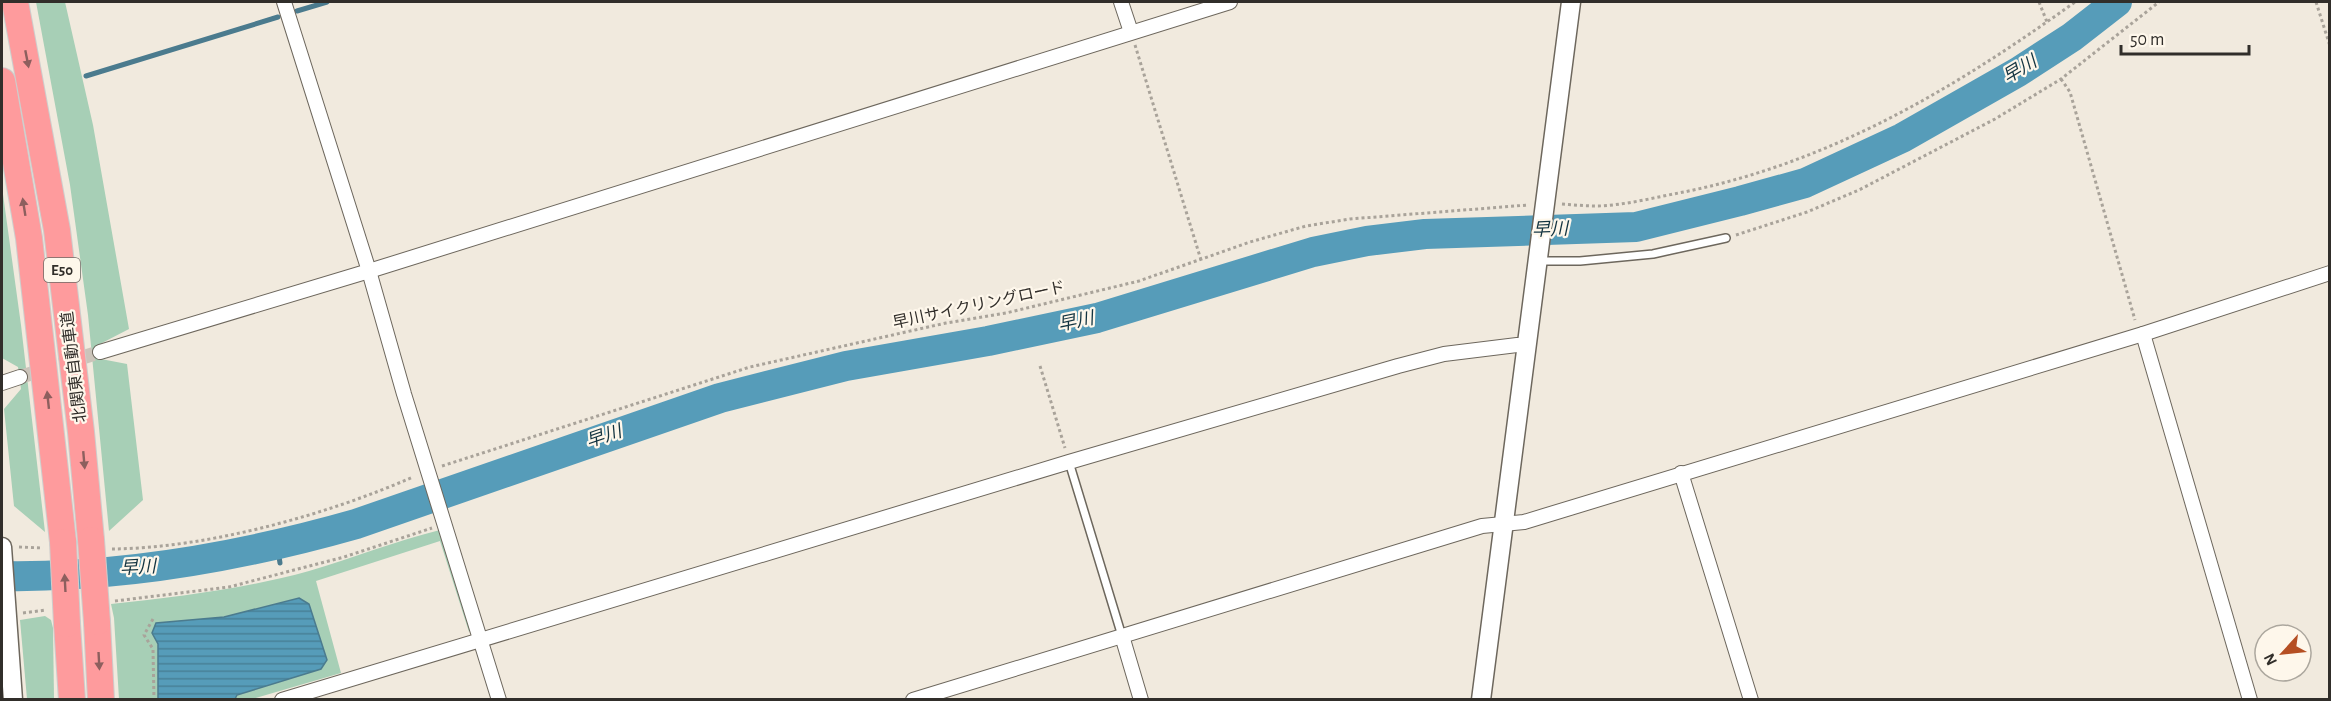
<svg xmlns="http://www.w3.org/2000/svg" width="2331" height="701" viewBox="0 0 2331 701" font-family="'Alegreya Sans','Noto Sans JP',sans-serif">
  <style>
    .green { fill: #a7cfb6 }
    .water { fill: url(#water-rules); stroke: #4b7b8e; stroke-width: 1.5 }
    .lines { fill: none; stroke-linecap: round; stroke-linejoin: round }
    .stream { stroke: #4b7b8e; stroke-width: 5 }
    .river { stroke: #569cb9; stroke-width: 30 }
    .minor-tunnel { stroke: #cbc4ba; stroke-width: 14; stroke-dasharray: 14 7; stroke-linecap: butt }
    .service-casing { stroke: #6d675d; stroke-width: 10 }
    .minor-casing { stroke: #6d675d; stroke-width: 16 }
    .tertiary-casing { stroke: #6d675d; stroke-width: 21 }
    .motorway-casing { stroke: #cecdcc; stroke-width: 28 }
    .path { stroke: #a9a39a; stroke-width: 3; stroke-dasharray: 3 3; stroke-linecap: butt }
    .service { stroke: #fff; stroke-width: 7 }
    .minor { stroke: #fff; stroke-width: 14 }
    .tertiary { stroke: #fff; stroke-width: 18 }
    .motorway { stroke: #fe9b9d; stroke-width: 26 }
    .motorway-bridge-casing { stroke: #cecdcc; stroke-width: 28; stroke-linecap: butt }
    .motorway-bridge { stroke: #fe9b9d; stroke-width: 26 }
    .oneway { fill: #8d5f5e }
    .labels { text-anchor: middle; dominant-baseline: central; stroke-width: 4.5; stroke-linejoin: round; paint-order: stroke }
    .shield { fill: #fef7eb; stroke: #6e6a64; stroke-width: 1.5 }
    .shield-label { font-size: 15px; font-weight: bold; fill: #312e2a }
    .street-label { font-size: 16px; fill: #312e2a; stroke: #fef7eb }
    .water-label { font-size: 18px; font-style: italic; fill: #123340; stroke: #fef7eb }
  </style>
  <defs>
    <pattern id="water-rules" width="6" height="5" patternUnits="userSpaceOnUse" patternTransform="scale(1.5)"><rect width="6" height="5" fill="#569cb9"/><path d="M0 2.5h6" fill="none" stroke="#488097"/></pattern>
  </defs>
  <rect width="100%" height="100%" fill="#f1eade"/>
  <g class="green">
    <path d="M 36,2 L 65,2 L 93,125 L 129,329 L 100,344 L 101,359 L 127,364 L 143,500 L 109,531 L 88,315 L 70,185 Z"/>
    <path d="M 2,187 L 21,325 L 45,532 L 14,506 L 4,409 L 21,389 L 18,367 L 2,358 Z"/>
    <path d="M 440,530 L 471,627 L 469,632 L 440,541 L 316,581 L 341,673 L 252,699 L 235,699 L 299,598 L 224,617 L 156,623 L 158,643 L 158,699 L 119,699 L 114,618 L 111,604 C 177,597 244,589 309,571 C 353,558 395,541 440,530 Z"/>
    <path d="M 45,616 L 51,620 L 53,628 L 54,699 L 27,699 L 20,620 Z"/>
  </g>
  <path class="water" d="M 299,598 L 309,604 L 327,660 L 321,669 L 237,695 L 235,699 L 158,699 L 158,644 L 152,633 L 156,623 L 224,617 Z"/>
  <g class="lines">
    <g class="stream">
      <path d="M 297,11 L 327,2"/>
      <path d="M 86,76 L 278,17"/>
      <path d="M 277,544 L 280,563"/>
    </g>
    <path class="river" d="M 2,576 C 122,578 240,557 356,524 L 720,398 L 846,366 L 988,341 L 1097,318 L 1313,252 L 1367,241 L 1425,234 L 1636,227 L 1740,201 L 1805,183 L 1902,138 L 2018,72 L 2072,37 L 2117,2"/>
    <path class="minor-tunnel" d="M 20,377 L 100,352"/>
    <g class="service-casing">
      <g id="service">
        <path d="M 1538,261 L 1580,261 L 1653,254 L 1726,238"/>
        <path d="M 1069,462 L 1122,636"/>
      </g>
    </g>
    <g class="minor-casing">
      <g id="minor">
        <path d="M 284,2 L 369,271 L 404,394 L 499,700"/>
        <path d="M 1121,2 L 1131,32"/>
        <path d="M 2143,334 L 2250,700"/>
        <path d="M 100,352 L 369,271 L 1230,2"/>
        <path d="M 2,383 L 20,377"/>
        <path d="M 1681,473 L 1751,700"/>
        <path d="M 1122,636 L 1141,700"/>
        <path d="M 282,700 L 1069,462 L 1398,366 L 1444,354 L 1517,345 L 1527,345"/>
        <path d="M 913,700 L 1482,526 L 1524,522 L 2143,334 L 2330,273"/>
      </g>
    </g>
    <g class="tertiary-casing">
      <g id="tertiary">
        <path d="M 2,547 L 13,700"/>
        <path d="M 1481,700 L 1571,2"/>
      </g>
    </g>
    <g class="motorway-casing">
      <g id="motorway">
        <path d="M 15,2 L 57,230 L 81,432 L 91,540"/>
        <path d="M 2,81 L 29,238 L 63,542"/>
        <path d="M 97,622 L 101,700"/>
        <path d="M 67,624 L 72,700"/>
      </g>
    </g>
    <g class="path">
      <path d="M 2039,2 L 2047,22"/>
      <path d="M 2316,2 L 2330,46"/>
      <path d="M 1135,45 L 1201,260"/>
      <path d="M 2061,79 L 2070,92 L 2135,320"/>
      <path d="M 1562,204 C 1574,205 1586,206 1598,206 C 1627,205 1656,197 1684,192 C 1831,162 1954,89 2075,2"/>
      <path d="M 1736,235 L 1807,212 L 1859,190 L 1995,119 L 2061,79 L 2159,2"/>
      <path d="M 1040,366 L 1065,448"/>
      <path d="M 442,466 L 750,367 L 946,323 L 1006,313 L 1139,281 L 1250,242 L 1306,226 L 1350,219 L 1528,205"/>
      <path d="M 19,547 L 43,548"/>
      <path d="M 112,549 C 208,548 326,515 413,477"/>
      <path d="M 115,601 L 229,587 L 344,557 L 432,528"/>
      <path d="M 23,613 L 46,610"/>
      <path d="M 153,619 L 144,635 L 153,649 L 154,700"/>
    </g>
    <use href="#service" class="service"/>
    <use href="#minor" class="minor"/>
    <use href="#tertiary" class="tertiary"/>
    <use href="#motorway" class="motorway"/>
    <g class="motorway-bridge-casing">
      <g id="motorway-bridge">
        <path d="M 91,540 L 97,622"/>
        <path d="M 63,542 L 67,624"/>
      </g>
    </g>
    <use href="#motorway-bridge" class="motorway-bridge"/>
  </g>
  <defs><path id="oneway-solid" d="M-6-.8H1V-3.2L6.5 0L1 3.2V.8H-6Z" transform="scale(1.5)"/></defs>
  <g class="oneway">
    <use href="#oneway-solid" transform="translate(27 59) rotate(79)"/>
    <use href="#oneway-solid" transform="translate(24 207) rotate(-99)"/>
    <use href="#oneway-solid" transform="translate(48 400) rotate(-96)"/>
    <use href="#oneway-solid" transform="translate(84 460) rotate(85)"/>
    <use href="#oneway-solid" transform="translate(65 583) rotate(-93)"/>
    <use href="#oneway-solid" transform="translate(99 661) rotate(87)"/>
  </g>
  <g class="labels">
    <rect class="shield" x="44" y="258" width="36" height="24" rx="4.5"/>
    <g class="shield-label">
      <text x="62" y="270">E50</text>
    </g>
    <g class="street-label">
      <text transform="translate(979 305) rotate(-12)">早川サイクリングロード</text>
      <text transform="translate(74 367) rotate(-97)">北関東自動車道</text>
    </g>
    <g class="water-label">
      <text transform="translate(2020 70) rotate(-31)">早川</text>
      <text transform="translate(1550 230) rotate(-2)">早川</text>
      <text transform="translate(1076 322) rotate(-12)">早川</text>
      <text transform="translate(604 437) rotate(-19)">早川</text>
      <text transform="translate(138 568) rotate(-3)">早川</text>
    </g>
  </g>
  <rect width="2331" height="701" fill="none" stroke="#312e2a" stroke-width="6"/>
  <g transform="translate(2283 653) rotate(243)"><circle r="28" fill="#fef7eb" stroke="#aca79e" stroke-width="1.5"/>
  <path d="M0-4.5L10 22L0 15L-10 22Z" fill="#b54f23"/>
  <text y="-9" font-size="16" font-weight="bold" text-anchor="middle" fill="#312e2a">N</text>
  </g>
  <path d="M2121 45v9h128v-9" fill="none" stroke="#312e2a" stroke-width="3"/>
  <text x="2130" y="45" font-size="18" fill="#312e2a" stroke="#fef7eb" stroke-width="4.5" paint-order="stroke">50 m</text>
</svg>
